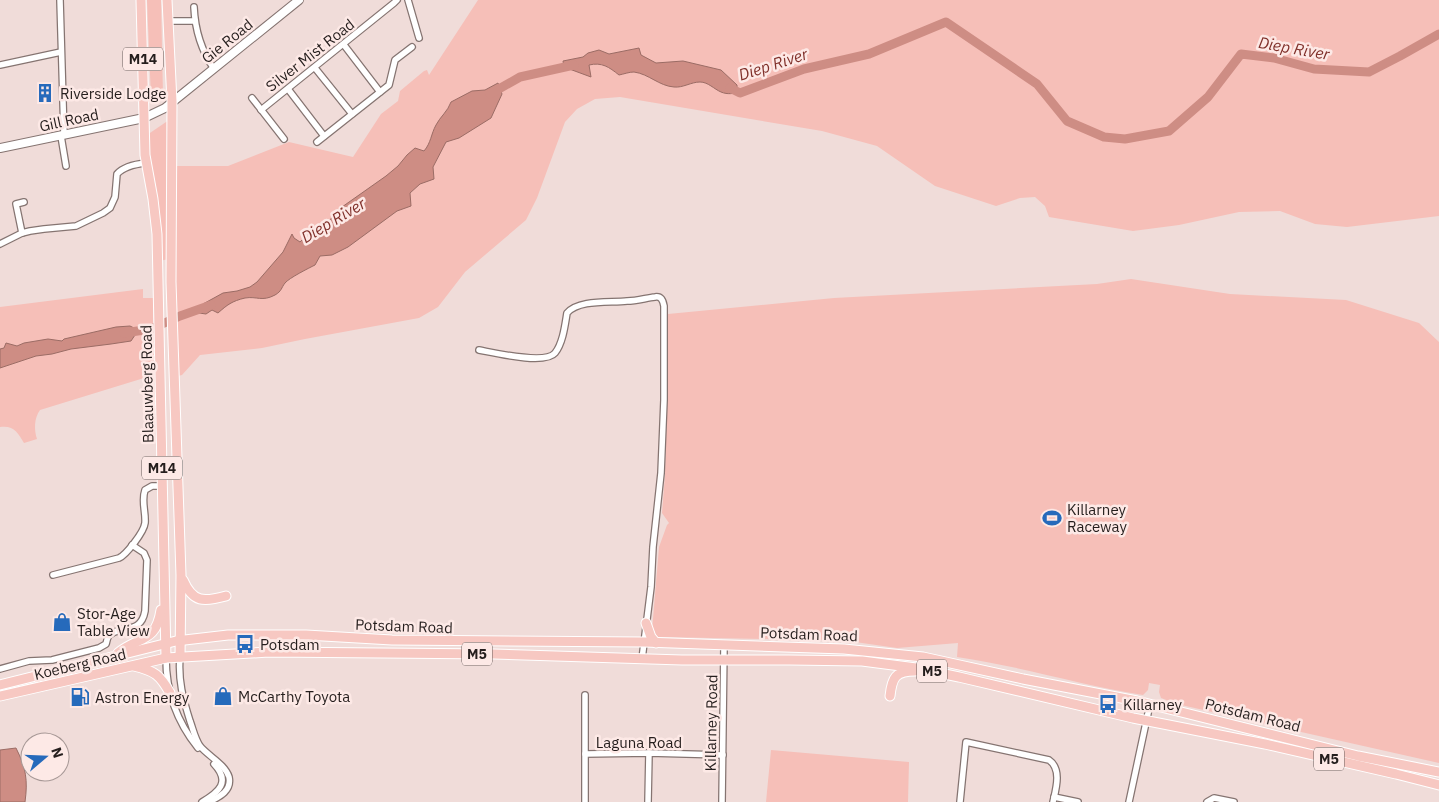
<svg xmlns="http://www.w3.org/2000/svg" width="1439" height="802" viewBox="0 0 1439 802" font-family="'IBM Plex Sans',sans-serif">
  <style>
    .green { fill: #f6bfb8 }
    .water { fill: #ce8d84; stroke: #9b6c65 }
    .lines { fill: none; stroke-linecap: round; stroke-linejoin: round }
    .river { stroke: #ce8d84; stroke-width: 9 }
    .minor-casing { stroke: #857471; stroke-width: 8 }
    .tertiary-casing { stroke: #857471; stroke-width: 10 }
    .primary-casing { stroke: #fff; stroke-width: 11 }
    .minor { stroke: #fff; stroke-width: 5.5 }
    .tertiary { stroke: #fff; stroke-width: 8 }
    .primary { stroke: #f7c8c2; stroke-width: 9 }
    .labels { text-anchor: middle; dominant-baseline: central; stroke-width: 5; stroke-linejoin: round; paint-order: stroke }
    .shield { fill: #fde9e6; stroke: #665b59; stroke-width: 1 }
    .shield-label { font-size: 14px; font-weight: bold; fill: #251e1d }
    .street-label { font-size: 15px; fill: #251e1d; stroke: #fde9e6 }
    .poi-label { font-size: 15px; fill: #251e1d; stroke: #fde9e6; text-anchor: start }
    .water-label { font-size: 16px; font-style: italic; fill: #80302a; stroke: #fde9e6 }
  </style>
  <rect width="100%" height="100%" fill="#f0dcd9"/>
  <g class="green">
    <path d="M 147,0 L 161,0 L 163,96 L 151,98 Z"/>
    <path d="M 478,0 L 1439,0 L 1439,216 L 1347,227 L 1315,224 L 1280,211 L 1239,212 L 1179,225 L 1133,231 L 1049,217 L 1045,206 L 1035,197 L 1020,198 L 996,206 L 935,186 L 877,146 L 822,131 L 620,97 L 595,99 L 577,109 L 565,122 L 537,198 L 526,220 L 465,272 L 438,307 L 419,318 L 305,339 L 262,348 L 200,355 L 182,375 L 174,377 L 172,166 L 228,166 L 289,142 L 353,157 L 381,114 L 398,101 L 400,91 L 424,71 L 427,70 L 429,75 Z"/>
    <path d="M 169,120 L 169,259 L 159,261 L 148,160 L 147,135 Z"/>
    <path d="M 1131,279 L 1230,294 L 1346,300 L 1419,323 L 1439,342 L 1439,763 L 1177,704 L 1161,698 L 1159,692 L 1160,685 L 1149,683 L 1148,690 L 1143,695 C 1080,685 1020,666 957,657 L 958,643 L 897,648 L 855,642 L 825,640 L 658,637 L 652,631 L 659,547 L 667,525 L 669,523 L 662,513 L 665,475 L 668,314 L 834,298 L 1097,284 Z"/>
    <path d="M 143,289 L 143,298 L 153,298 L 154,367 L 144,378 L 40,410 C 34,418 34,430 37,439 L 24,443 C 18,433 14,425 0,427 L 0,307 Z"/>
    <path d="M 771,750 L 909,762 L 908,802 L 766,802 Z"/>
  </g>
  <g class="water">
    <path d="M 639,48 L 641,55 L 656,63 L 683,61 L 721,70 L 737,85 L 737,89 L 740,93 C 733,93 728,95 721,92 C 714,89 708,82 700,82 C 691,82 683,88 674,87 C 659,86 649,74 634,72 C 629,72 624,74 619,75 C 609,67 602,62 589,65 L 591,77 L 564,67 L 563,61 L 583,57 L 588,53 L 599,50 L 609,54 Z"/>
    <path d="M 498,83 L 502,94 L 491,118 L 459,138 L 446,142 L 433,167 L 434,179 L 420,184 L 410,193 L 411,206 L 397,211 L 348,247 L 332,255 L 320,256 L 315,265 C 309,268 289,278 285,283 C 281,288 282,291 275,295 C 262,302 257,296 245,298 C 232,301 227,305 218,313 L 212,310 L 206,314 L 199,313 L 203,304 L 223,293 L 237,291 L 250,287 L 257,282 L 283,252 L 292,234 L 294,238 L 300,242 L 307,235 L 325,225 L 342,207 L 386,176 L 398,166 L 407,155 L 415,148 L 424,151 C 431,143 431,134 436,125 C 440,117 448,111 451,102 L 472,91 L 485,90 Z"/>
    <path d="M 130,326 L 134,328 L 135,335 L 131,341 L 111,344 L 71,349 L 52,354 L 36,356 L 0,368 L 0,349 L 4,348 L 6,343 L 17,346 L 24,343 L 48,339 L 62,341 L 64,339 L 116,327 Z"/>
    <path d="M 16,748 C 26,768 28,780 25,802 L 0,802 L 0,750 Z"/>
  </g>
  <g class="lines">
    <g class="river">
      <path d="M 730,88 L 740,93 L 804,69 L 869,54 L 946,22 L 1037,84 L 1067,121 L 1104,137 L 1125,139 L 1169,131 L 1208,97 L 1241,54 L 1274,58 L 1314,69 L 1369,72 L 1400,56 L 1439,34"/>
      <path d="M 490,94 L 520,77 L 574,65"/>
      <path d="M 124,333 L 151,329 L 180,316 L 211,305"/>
    </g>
    <g class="minor-casing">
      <g id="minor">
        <path d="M 60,0 L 64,135"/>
        <path d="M 408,0 L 419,38"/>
        <path d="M 194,7 C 195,30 201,50 214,69"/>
        <path d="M 168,21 L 195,21"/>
        <path d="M 344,45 L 380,92"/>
        <path d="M 0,65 L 61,52"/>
        <path d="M 315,68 L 352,114"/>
        <path d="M 288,89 L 324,136"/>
        <path d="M 252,98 L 284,139"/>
        <path d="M 261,110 L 394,3 L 397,0"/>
        <path d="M 61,136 L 66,166"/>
        <path d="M 317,142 L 389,85 L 395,60 L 412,47"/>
        <path d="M 22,233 L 16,204 L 24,202"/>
        <path d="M 0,244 L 22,233 L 30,231 L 44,229 L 76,226 L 103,213 L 110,208 L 115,197 L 117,174 C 124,166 136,164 146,163"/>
        <path d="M 479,350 C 495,353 545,365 555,353 C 563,343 565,325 567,313 C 579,299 610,303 627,301 C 637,301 646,298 655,297 C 661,296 663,300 664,306 L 664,400 L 661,473 L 653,547 L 651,587 L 642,659"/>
        <path d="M 53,575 L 119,558 C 126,555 144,532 145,523 C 146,512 141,501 145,490 L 152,486 L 163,486"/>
        <path d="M 180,657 C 178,680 183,699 190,721 C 193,729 195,739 200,746 C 208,756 225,764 229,777 C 232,791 219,797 209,802"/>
        <path d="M 166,658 C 166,692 177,722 198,748"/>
        <path d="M 0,669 L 29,661 L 52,660 L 99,648 L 106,644 C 107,641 107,636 111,634 C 123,625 141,634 145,611 L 147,560 L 144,553 L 132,545"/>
        <path d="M 585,754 L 649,753 L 723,755"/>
        <path d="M 1054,797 L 1078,802"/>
        <path d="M 202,802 C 219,792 231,782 214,764"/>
        <path d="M 585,802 L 585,695"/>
        <path d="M 648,802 L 649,753"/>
        <path d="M 722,802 L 724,645"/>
        <path d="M 960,802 L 966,742 L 1049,760 C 1062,769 1056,789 1053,802"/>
        <path d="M 1129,802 L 1150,704"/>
        <path d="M 1207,802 L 1214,798 L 1234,802"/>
      </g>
    </g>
    <g class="tertiary-casing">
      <path id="tertiary" d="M 0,148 L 144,118 L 165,108 L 299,0"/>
    </g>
    <g class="primary-casing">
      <g id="primary">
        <path d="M 141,0 L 145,155 L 153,199 L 157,234 L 166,658"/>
        <path d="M 167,0 L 172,102 L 171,282 L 181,575 L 180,657"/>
        <path d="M 183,580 C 193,603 204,602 226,596"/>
        <path d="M 646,623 L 651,637 L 656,643"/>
        <path d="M 118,653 C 139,636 156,643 161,610"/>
        <path d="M 134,666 C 155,671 160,675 170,693"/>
        <path d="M 0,685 L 176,641 L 228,635 L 306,635 L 392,640 L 644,642 L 844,649 L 923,657 L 1023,679 L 1137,701 L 1358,756 L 1439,772"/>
        <path d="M 0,696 L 166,658 L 269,652 L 494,654 L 682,660 L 789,660 L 862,661 L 916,668 L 959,677 L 1133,718 L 1265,744 L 1396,774 L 1439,785"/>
        <path d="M 890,696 C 892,678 895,671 915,671"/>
      </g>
    </g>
    <use href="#minor" class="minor"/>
    <use href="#tertiary" class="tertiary"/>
    <use href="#primary" class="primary"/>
  </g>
  <defs>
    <g id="building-bare" transform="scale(1.5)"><path d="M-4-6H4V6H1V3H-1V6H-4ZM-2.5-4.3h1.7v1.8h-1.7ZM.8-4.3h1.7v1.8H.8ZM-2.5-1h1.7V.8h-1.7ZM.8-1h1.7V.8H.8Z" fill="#266abb" stroke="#fde9e6" stroke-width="2.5" paint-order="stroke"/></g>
    <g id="stadium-bare" transform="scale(1.5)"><path d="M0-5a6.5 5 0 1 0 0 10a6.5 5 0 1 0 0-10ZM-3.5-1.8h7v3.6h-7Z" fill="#266abb" stroke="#fde9e6" stroke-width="2.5" paint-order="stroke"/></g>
    <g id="shop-bare" transform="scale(1.5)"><path d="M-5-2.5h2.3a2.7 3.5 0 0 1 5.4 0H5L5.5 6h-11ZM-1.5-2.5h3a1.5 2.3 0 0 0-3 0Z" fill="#266abb" stroke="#fde9e6" stroke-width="2.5" paint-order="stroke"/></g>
    <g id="bus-bare" transform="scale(1.5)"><path d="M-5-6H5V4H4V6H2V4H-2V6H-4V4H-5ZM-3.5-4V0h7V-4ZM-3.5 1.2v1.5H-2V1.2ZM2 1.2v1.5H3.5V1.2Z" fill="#266abb" stroke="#fde9e6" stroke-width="2.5" paint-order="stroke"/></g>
    <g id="fuel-bare" transform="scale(1.5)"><path d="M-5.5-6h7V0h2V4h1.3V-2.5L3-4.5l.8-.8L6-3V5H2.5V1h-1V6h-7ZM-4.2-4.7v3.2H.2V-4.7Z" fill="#266abb" stroke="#fde9e6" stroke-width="2.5" paint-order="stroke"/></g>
  </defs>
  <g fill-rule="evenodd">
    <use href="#building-bare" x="45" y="93"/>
    <use href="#stadium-bare" x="1052" y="518"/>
    <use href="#shop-bare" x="62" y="622"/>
    <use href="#bus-bare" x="245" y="644"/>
    <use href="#shop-bare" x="223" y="696"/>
    <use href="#fuel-bare" x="80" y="697"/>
    <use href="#bus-bare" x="1108" y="704"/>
  </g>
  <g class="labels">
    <g class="shield">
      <rect x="123" y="47.5" width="40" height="23" rx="4"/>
      <rect x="142" y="456.5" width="40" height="23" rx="4"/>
      <rect x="462" y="642.5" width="30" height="23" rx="4"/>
      <rect x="917" y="659.5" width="30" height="23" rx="4"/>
      <rect x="1314" y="747.5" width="30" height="23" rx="4"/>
    </g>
    <g class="shield-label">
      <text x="143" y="59">M14</text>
      <text x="162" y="468">M14</text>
      <text x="477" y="654">M5</text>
      <text x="932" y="671">M5</text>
      <text x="1329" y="759">M5</text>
    </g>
    <g class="street-label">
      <text transform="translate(227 41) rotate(-39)">Gie Road</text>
      <text transform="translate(310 55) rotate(-38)">Silver Mist Road</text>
      <text transform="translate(69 120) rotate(-12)">Gill Road</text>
      <text transform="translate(147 384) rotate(-91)">Blaauwberg Road</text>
      <text transform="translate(404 626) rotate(2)">Potsdam Road</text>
      <text transform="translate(809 634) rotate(2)">Potsdam Road</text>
      <text transform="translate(80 664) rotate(-13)">Koeberg Road</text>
      <text transform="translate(1253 715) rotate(14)">Potsdam Road</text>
      <text transform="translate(711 723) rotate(-89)">Killarney Road</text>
      <text x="639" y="742">Laguna Road</text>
    </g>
    <g class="poi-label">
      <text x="60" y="93">Riverside Lodge</text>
      <text x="1067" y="509">Killarney<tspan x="1067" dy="17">Raceway</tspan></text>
      <text x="77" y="613">Stor-Age<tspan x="77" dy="17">Table View</tspan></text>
      <text x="260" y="644">Potsdam</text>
      <text x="238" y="696">McCarthy Toyota</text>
      <text x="95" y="697">Astron Energy</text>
      <text x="1123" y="704">Killarney</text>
    </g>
    <g class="water-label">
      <text transform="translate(1294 48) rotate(10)">Diep River</text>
      <text transform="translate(773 64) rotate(-18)">Diep River</text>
      <text transform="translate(333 220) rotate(-31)">Diep River</text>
    </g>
  </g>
  <g transform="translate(45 757) rotate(71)"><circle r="24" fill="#fde9e6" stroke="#a79896"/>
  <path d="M0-4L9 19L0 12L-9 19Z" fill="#266abb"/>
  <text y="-8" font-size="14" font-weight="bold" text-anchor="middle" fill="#251e1d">N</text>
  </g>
</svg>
